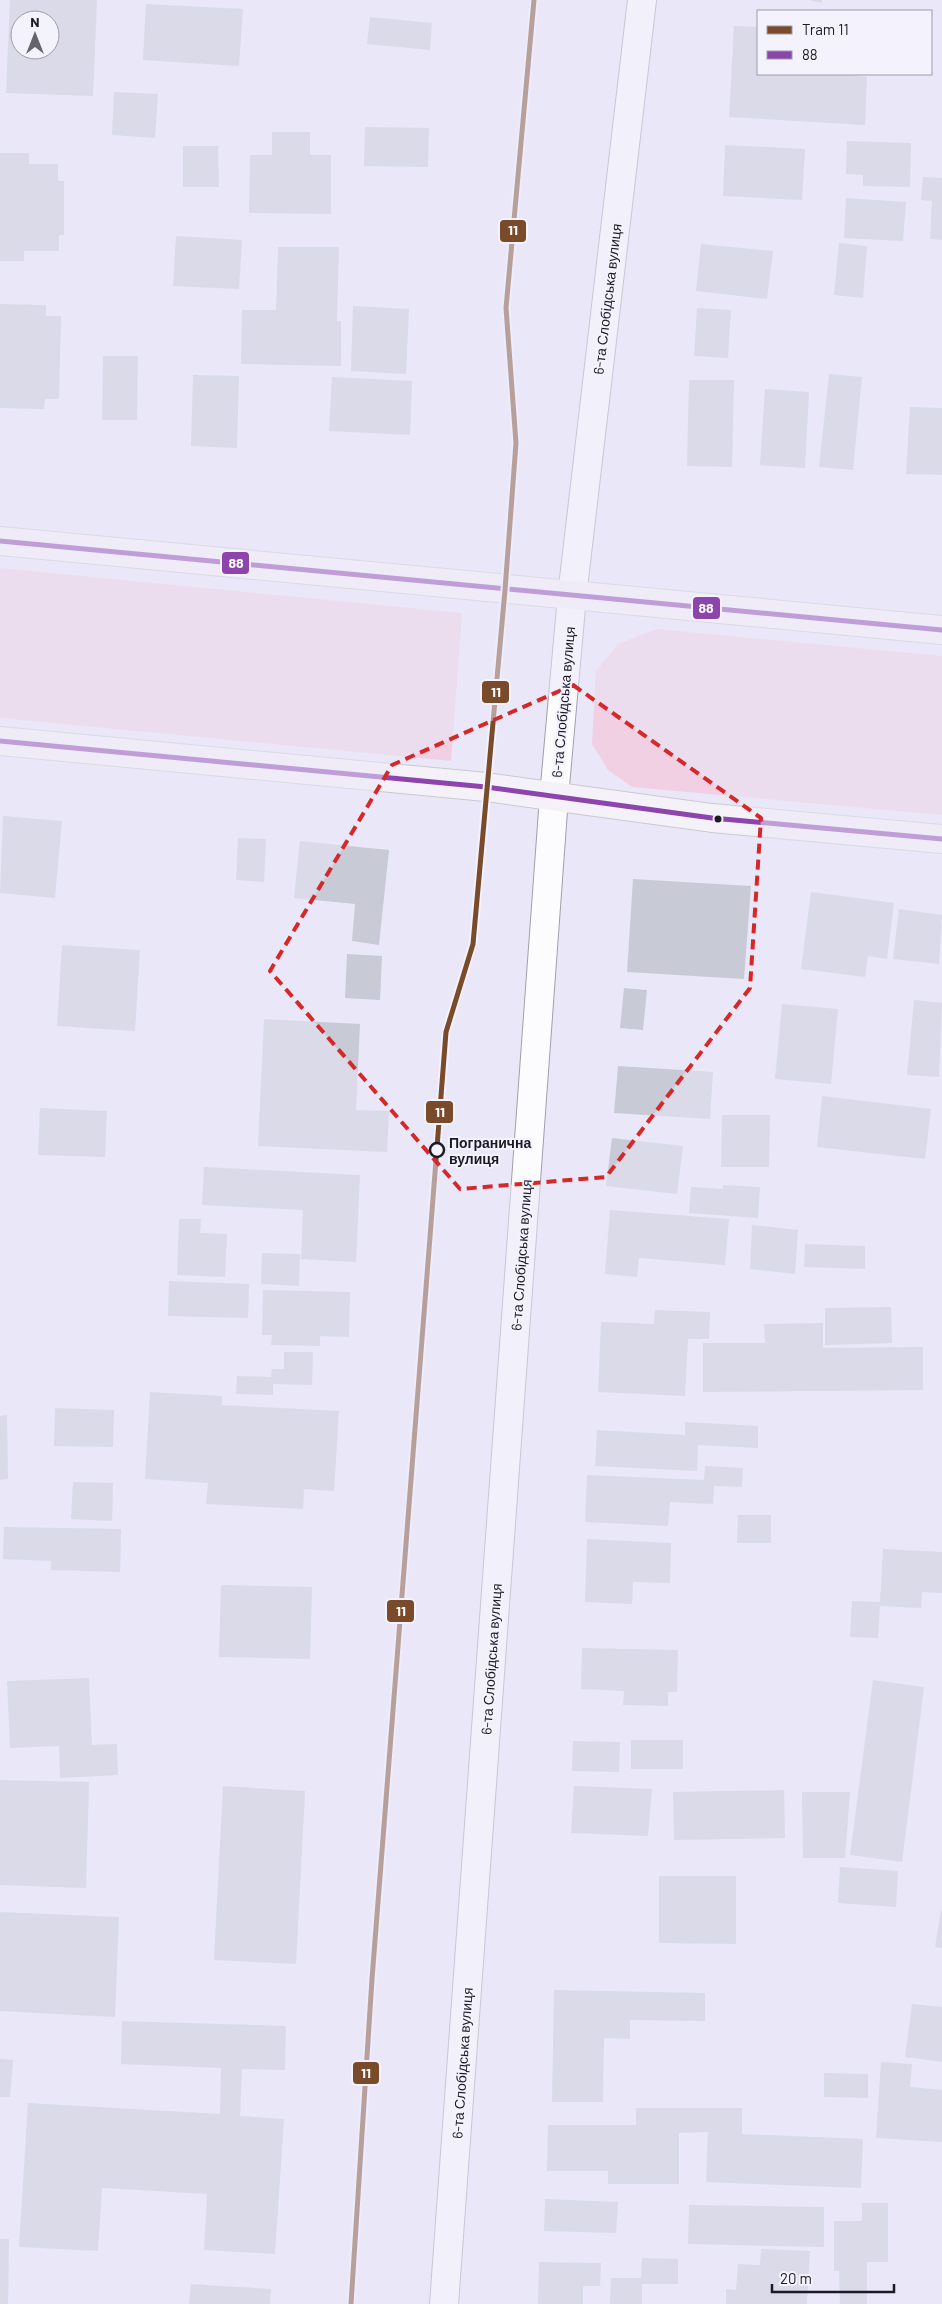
<svg xmlns="http://www.w3.org/2000/svg" width="942" height="2304" viewBox="0 0 942 2304" font-family="Barlow,sans-serif">
  <style>
    .green { fill: #f0d0e2 }
    .building { fill: #c8cad6; fill-rule: evenodd }
    .lines { fill: none; stroke-linecap: round; stroke-linejoin: round }
    .minor-casing { stroke: #a19fac; stroke-width: 30 }
    .major-casing { stroke: #cac9d1; stroke-width: 30 }
    .minor { stroke: #fcfcfe; stroke-width: 28 }
    .major { stroke: #f5f1f8; stroke-width: 28 }
    .bus-1-casing { stroke: #f3f2fd; stroke-width: 9 }
    .bus-1 { stroke: #8e44ad; stroke-width: 5 }
    .tram-1-casing { stroke: #f3f2fd; stroke-width: 9 }
    .tram-1 { stroke: #7a4b2a; stroke-width: 5 }
    .marked { fill: none; stroke: #d62828; stroke-width: 4; stroke-dasharray: 10 6; stroke-linejoin: round }
    .bus-dot { fill: #1c1b25; stroke: #f3f2fd; stroke-width: 2 }
    .stop-dot { fill: #f3f2fd; stroke: #1c1b25; stroke-width: 2.5 }
    .labels { text-anchor: middle; dominant-baseline: central; stroke-width: 4; stroke-linejoin: round; paint-order: stroke }
    .street-label { font-size: 14px; fill: #1c1b25; stroke: #f3f2fd }
    .stop-label { font-size: 14px; font-weight: bold; fill: #1c1b25; stroke: #f3f2fd; text-anchor: start }
    .line-badge { stroke: #f3f2fd; stroke-width: 2 }
    .badge-label { font-size: 14px; text-anchor: middle; font-weight: bold; fill: #fff }
  </style>
  <rect width="100%" height="100%" fill="#eae8f8"/>
  <g class="green">
    <path d="M 0,568 L 462,613 L 451,761 L 0,718 Z"/>
    <path d="M 656,629 L 942,656 L 942,815 L 632,787 L 608,770 L 592,744 L 596,671 L 618,644 Z"/>
  </g>
  <g class="building">
    <path d="M 10,0 L 97,0 L 93,96 L 6,93 ZM 20,20 L 50,20 L 50,50 L 20,50 Z"/>
    <path d="M 809,0 L 822,0 L 822,3 Z"/>
    <path d="M 146,4 L 243,9 L 239,66 L 143,60 Z"/>
    <path d="M 370,17 L 432,23 L 430,50 L 367,44 Z"/>
    <path d="M 734,26 L 758,27 L 758,74 L 844,74 L 867,77 L 865,125 L 729,117 Z"/>
    <path d="M 114,92 L 158,94 L 155,138 L 112,135 Z"/>
    <path d="M 365,127 L 429,128 L 428,167 L 364,166 Z"/>
    <path d="M 272,132 L 310,132 L 310,155 L 331,155 L 331,214 L 249,213 L 250,155 L 272,155 Z"/>
    <path d="M 847,141 L 911,143 L 910,187 L 863,186 L 863,175 L 846,174 Z"/>
    <path d="M 725,145 L 805,149 L 802,200 L 723,196 Z"/>
    <path d="M 183,146 L 218,146 L 219,187 L 183,187 Z"/>
    <path d="M 0,153 L 29,153 L 29,164 L 58,164 L 58,181 L 64,181 L 64,235 L 59,235 L 59,251 L 24,251 L 24,261 L 0,261 Z"/>
    <path d="M 923,177 L 942,178 L 942,240 L 930,239 L 932,201 L 921,200 Z"/>
    <path d="M 846,198 L 906,202 L 903,241 L 844,238 Z"/>
    <path d="M 176,236 L 242,240 L 239,289 L 173,286 Z"/>
    <path d="M 839,243 L 867,246 L 863,298 L 834,295 Z"/>
    <path d="M 701,244 L 773,251 L 767,299 L 696,291 Z"/>
    <path d="M 278,247 L 339,247 L 337,321 L 341,321 L 341,366 L 241,364 L 242,310 L 276,310 Z"/>
    <path d="M 0,304 L 46,305 L 46,316 L 61,316 L 59,399 L 45,399 L 44,409 L 0,408 Z"/>
    <path d="M 353,306 L 409,309 L 406,374 L 351,371 Z"/>
    <path d="M 697,308 L 731,310 L 728,358 L 694,356 Z"/>
    <path d="M 103,356 L 138,356 L 137,420 L 102,420 Z"/>
    <path d="M 829,374 L 862,377 L 853,470 L 819,467 Z"/>
    <path d="M 193,375 L 239,376 L 237,448 L 191,446 Z"/>
    <path d="M 332,377 L 412,381 L 410,435 L 329,431 Z"/>
    <path d="M 689,380 L 734,380 L 732,467 L 687,466 Z"/>
    <path d="M 765,389 L 809,392 L 805,468 L 760,465 Z"/>
    <path d="M 910,407 L 942,408 L 942,475 L 906,474 Z"/>
    <path d="M 3,816 L 62,821 L 55,898 L 0,893 Z"/>
    <path d="M 238,838 L 266,839 L 264,882 L 236,880 Z"/>
    <path d="M 300,841 L 389,850 L 379,945 L 352,941 L 355,904 L 294,898 Z"/>
    <path d="M 633,879 L 751,886 L 744,979 L 627,972 Z"/>
    <path d="M 811,892 L 894,903 L 887,959 L 868,956 L 865,977 L 801,969 Z"/>
    <path d="M 899,909 L 942,915 L 939,964 L 893,959 Z"/>
    <path d="M 62,945 L 140,950 L 135,1031 L 57,1026 Z"/>
    <path d="M 347,954 L 382,956 L 380,1000 L 345,998 Z"/>
    <path d="M 624,988 L 647,990 L 643,1030 L 620,1028 Z"/>
    <path d="M 914,1000 L 942,1003 L 939,1077 L 907,1075 Z"/>
    <path d="M 782,1004 L 838,1009 L 831,1084 L 775,1079 Z"/>
    <path d="M 264,1019 L 360,1024 L 356,1110 L 389,1111 L 387,1152 L 258,1146 Z"/>
    <path d="M 618,1066 L 713,1072 L 710,1119 L 614,1113 Z"/>
    <path d="M 822,1096 L 931,1109 L 925,1159 L 817,1147 Z"/>
    <path d="M 40,1108 L 107,1111 L 105,1157 L 38,1155 Z"/>
    <path d="M 722,1115 L 770,1115 L 769,1167 L 721,1167 Z"/>
    <path d="M 612,1138 L 683,1146 L 677,1194 L 606,1186 Z"/>
    <path d="M 204,1167 L 360,1175 L 356,1262 L 301,1259 L 303,1210 L 202,1205 Z"/>
    <path d="M 723,1185 L 760,1187 L 758,1218 L 689,1213 L 691,1187 L 723,1189 Z"/>
    <path d="M 610,1210 L 729,1219 L 725,1265 L 639,1258 L 637,1277 L 605,1274 Z"/>
    <path d="M 179,1219 L 201,1219 L 200,1233 L 227,1234 L 225,1277 L 177,1275 Z"/>
    <path d="M 752,1225 L 798,1230 L 795,1274 L 750,1269 Z"/>
    <path d="M 805,1244 L 865,1246 L 865,1269 L 804,1267 Z"/>
    <path d="M 262,1253 L 300,1254 L 299,1286 L 261,1284 Z"/>
    <path d="M 169,1281 L 249,1284 L 248,1318 L 168,1316 Z"/>
    <path d="M 263,1290 L 350,1292 L 349,1337 L 320,1336 L 320,1346 L 271,1345 L 272,1335 L 262,1335 Z"/>
    <path d="M 891,1307 L 892,1343 L 825,1345 L 825,1308 Z"/>
    <path d="M 655,1310 L 710,1312 L 709,1339 L 688,1339 L 685,1396 L 598,1392 L 601,1322 L 654,1324 Z"/>
    <path d="M 823,1323 L 823,1348 L 923,1347 L 923,1390 L 703,1392 L 703,1343 L 765,1343 L 764,1324 Z"/>
    <path d="M 284,1352 L 313,1352 L 312,1385 L 273,1384 L 273,1395 L 236,1394 L 237,1376 L 271,1377 L 272,1369 L 284,1369 Z"/>
    <path d="M 150,1392 L 222,1396 L 222,1405 L 339,1411 L 334,1491 L 304,1489 L 303,1509 L 206,1504 L 208,1483 L 145,1479 Z"/>
    <path d="M 55,1408 L 114,1410 L 113,1447 L 54,1446 Z"/>
    <path d="M 7,1415 L 8,1479 L 0,1480 L 0,1416 Z"/>
    <path d="M 685,1422 L 758,1426 L 758,1448 L 698,1445 L 697,1471 L 595,1466 L 597,1430 L 685,1435 Z"/>
    <path d="M 705,1466 L 743,1468 L 742,1487 L 714,1486 L 713,1504 L 670,1502 L 668,1526 L 585,1522 L 587,1475 L 704,1480 Z"/>
    <path d="M 73,1482 L 113,1483 L 112,1521 L 71,1519 Z"/>
    <path d="M 738,1515 L 771,1515 L 771,1543 L 737,1543 Z"/>
    <path d="M 4,1527 L 121,1529 L 120,1572 L 51,1570 L 51,1561 L 3,1559 Z"/>
    <path d="M 587,1539 L 671,1543 L 670,1583 L 633,1582 L 632,1604 L 585,1602 Z"/>
    <path d="M 883,1549 L 942,1552 L 942,1593 L 922,1592 L 921,1608 L 880,1606 L 878,1638 L 850,1637 L 852,1601 L 880,1602 Z"/>
    <path d="M 221,1585 L 312,1587 L 310,1659 L 219,1657 Z"/>
    <path d="M 582,1648 L 678,1650 L 677,1692 L 668,1692 L 668,1706 L 623,1705 L 624,1691 L 581,1689 Z"/>
    <path d="M 89,1678 L 92,1745 L 117,1744 L 118,1775 L 60,1778 L 59,1746 L 10,1748 L 7,1681 Z"/>
    <path d="M 873,1680 L 924,1687 L 902,1862 L 850,1855 Z"/>
    <rect x="631" y="1740" width="52" height="29"/>
    <path d="M 573,1741 L 620,1742 L 619,1772 L 572,1771 Z"/>
    <path d="M 0,1780 L 89,1782 L 86,1888 L 0,1885 Z"/>
    <path d="M 223,1786 L 305,1791 L 296,1964 L 214,1960 Z"/>
    <path d="M 574,1786 L 652,1789 L 648,1836 L 571,1833 Z"/>
    <path d="M 784,1790 L 785,1838 L 674,1840 L 673,1792 Z"/>
    <path d="M 802,1792 L 850,1792 L 845,1858 L 803,1858 Z"/>
    <path d="M 840,1867 L 898,1871 L 896,1907 L 838,1903 Z"/>
    <path d="M 659,1876 L 736,1876 L 736,1944 L 659,1943 Z"/>
    <path d="M 941,1910 L 942,1910 L 942,1948 L 935,1947 Z"/>
    <path d="M 0,1912 L 119,1917 L 115,2017 L 0,2011 Z"/>
    <path d="M 554,1990 L 705,1993 L 705,2021 L 630,2020 L 630,2039 L 604,2038 L 603,2102 L 552,2102 Z"/>
    <path d="M 912,2004 L 942,2007 L 942,2062 L 905,2057 Z"/>
    <path d="M 122,2021 L 286,2026 L 285,2070 L 242,2069 L 240,2116 L 284,2119 L 275,2254 L 204,2250 L 207,2194 L 102,2188 L 98,2251 L 19,2247 L 28,2103 L 220,2114 L 221,2068 L 121,2064 Z"/>
    <path d="M 0,2059 L 13,2060 L 10,2097 L 0,2097 Z"/>
    <path d="M 881,2062 L 912,2064 L 910,2087 L 942,2090 L 942,2142 L 876,2138 Z"/>
    <path d="M 824,2073 L 868,2074 L 868,2098 L 824,2097 Z"/>
    <path d="M 636,2108 L 742,2108 L 742,2134 L 863,2139 L 861,2188 L 706,2182 L 708,2132 L 679,2133 L 679,2184 L 608,2184 L 608,2171 L 547,2171 L 548,2125 L 636,2125 Z"/>
    <path d="M 545,2199 L 618,2202 L 616,2233 L 544,2231 Z"/>
    <path d="M 862,2203 L 888,2203 L 888,2262 L 867,2262 L 867,2304 L 840,2304 L 839,2271 L 834,2271 L 834,2221 L 862,2221 Z"/>
    <path d="M 689,2205 L 824,2207 L 824,2247 L 688,2244 Z"/>
    <path d="M 0,2239 L 9,2239 L 8,2304 L 0,2304 Z"/>
    <path d="M 761,2249 L 810,2251 L 807,2304 L 726,2304 L 726,2289 L 736,2290 L 738,2264 L 760,2265 Z"/>
    <path d="M 642,2258 L 678,2259 L 678,2284 L 642,2284 L 642,2304 L 610,2304 L 611,2278 L 641,2278 Z"/>
    <path d="M 539,2262 L 601,2263 L 600,2286 L 583,2286 L 583,2304 L 538,2304 Z"/>
    <path d="M 191,2284 L 271,2289 L 270,2304 L 189,2304 Z"/>
  </g>
  <g class="lines">
    <g class="minor-casing">
      <path id="minor" d="M 444,2304 L 554,797 L 572,596 L 642,0"/>
    </g>
    <g class="major-casing">
      <g id="major">
        <path d="M 0,541 L 942,630"/>
        <path d="M 0,741 L 486,787 L 712,818 L 942,839"/>
      </g>
    </g>
    <use href="#minor" class="minor"/>
    <use href="#major" class="major"/>
    <g class="bus-1-casing">
      <g id="bus-1">
        <path d="M 0,541 L 942,630"/>
        <path d="M 0,741 L 486,787 L 712,818 L 942,839"/>
      </g>
    </g>
    <use href="#bus-1" class="bus-1"/>
    <g class="tram-1-casing">
      <path id="tram-1" d="M 351,2304 L 372,1979 L 446,1032 L 473,944 L 505,590 L 516,443 L 506,308 L 534,0"/>
    </g>
    <use href="#tram-1" class="tram-1"/>
  </g>
  <path d="M0 0H942V2304H0ZM 573,685 L 761,818 L 750,988 L 606,1177 L 460,1189 L 270,971 L 392,765 Z" fill="#eae8f8" fill-opacity=".55" fill-rule="evenodd"/>
  <path class="marked" d="M 573,685 L 761,818 L 750,988 L 606,1177 L 460,1189 L 270,971 L 392,765 Z"/>
  <circle class="bus-dot" cx="718" cy="819" r="4.5"/>
  <circle class="stop-dot" cx="437" cy="1150" r="7"/>
  <g class="labels">
    <g class="street-label">
      <text transform="translate(607 299) rotate(-83)">6-та Слобідська вулиця</text>
      <text transform="translate(563 702) rotate(-85)">6-та Слобідська вулиця</text>
      <text transform="translate(521 1255) rotate(-86)">6-та Слобідська вулиця</text>
      <text transform="translate(491 1659) rotate(-86)">6-та Слобідська вулиця</text>
      <text transform="translate(462 2063) rotate(-86)">6-та Слобідська вулиця</text>
    </g>
    <g class="stop-label">
      <text x="449" y="1142">Погранична<tspan x="449" dy="16">вулиця</tspan></text>
    </g>
  </g>
  <g class="line-badge">
    <rect x="499" y="219" width="28" height="24" rx="5" fill="#7a4b2a"/>
    <rect x="221" y="551" width="29" height="24" rx="5" fill="#8e44ad"/>
    <rect x="692" y="596" width="29" height="24" rx="5" fill="#8e44ad"/>
    <rect x="481" y="680" width="29" height="24" rx="5" fill="#7a4b2a"/>
    <rect x="425" y="1100" width="29" height="24" rx="5" fill="#7a4b2a"/>
    <rect x="386" y="1599" width="29" height="24" rx="5" fill="#7a4b2a"/>
    <rect x="352" y="2061" width="28" height="24" rx="5" fill="#7a4b2a"/>
  </g>
  <g class="badge-label">
    <text x="513" y="235">11</text>
    <text x="236" y="568">88</text>
    <text x="706" y="613">88</text>
    <text x="496" y="697">11</text>
    <text x="440" y="1117">11</text>
    <text x="401" y="1616">11</text>
    <text x="366" y="2078">11</text>
  </g>
  <rect x="757" y="10" width="175" height="65" fill="#f3f2fd" stroke="#9d9ca7"/>
  <rect x="767" y="26" width="25" height="8" fill="#7a4b2a" stroke="#9d9ca7"/>
  <text x="802" y="35" font-size="15" fill="#1c1b25">Tram 11</text>
  <rect x="767" y="51" width="25" height="8" fill="#8e44ad" stroke="#9d9ca7"/>
  <text x="802" y="60" font-size="15" fill="#1c1b25">88</text>
  <g transform="translate(35 35)"><circle r="24" fill="#f3f2fd" stroke="#9d9ca7"/>
  <path d="M0-4L9 19L0 12L-9 19Z" fill="#64636f"/>
  <text y="-8" font-size="14" font-weight="bold" text-anchor="middle" fill="#1c1b25">N</text>
  </g>
  <path d="M772 2284v8h122v-8" fill="none" stroke="#1c1b25" stroke-width="2.5"/>
  <text x="780" y="2284" font-size="15" fill="#1c1b25" stroke="#f3f2fd" stroke-width="4" paint-order="stroke">20 m</text>
</svg>
